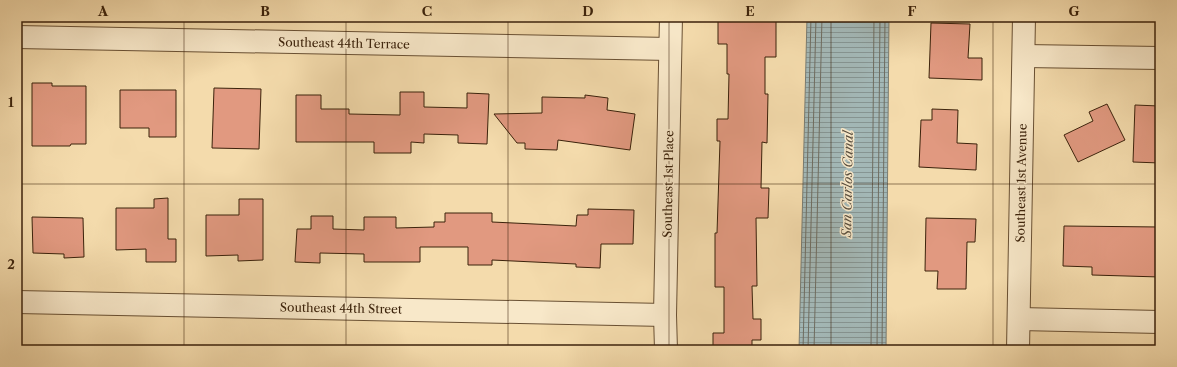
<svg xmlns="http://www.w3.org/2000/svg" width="1177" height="367" viewBox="0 0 1177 367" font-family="'Libre Caslon Text',serif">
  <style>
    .water { fill: url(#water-rules); stroke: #797c72 }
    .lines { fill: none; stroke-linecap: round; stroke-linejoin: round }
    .shore { stroke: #6f6d61; stroke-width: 1 }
    .building { fill: #e19980; stroke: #3b220b }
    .street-casing { stroke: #695033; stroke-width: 24 }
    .street { stroke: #f8e8c9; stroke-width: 22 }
    .grid { fill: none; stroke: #3b220b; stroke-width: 1; stroke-opacity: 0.55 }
    .labels { text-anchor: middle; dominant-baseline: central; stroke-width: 3; stroke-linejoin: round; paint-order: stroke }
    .street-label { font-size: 12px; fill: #3b220b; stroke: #f8e8c9 }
    .water-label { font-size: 13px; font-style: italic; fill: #5a4f3f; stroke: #f8e8c9 }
    .neatline { fill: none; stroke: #3b220b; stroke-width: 1.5 }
    .grid-label { font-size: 13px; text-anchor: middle; font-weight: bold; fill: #3b220b }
  </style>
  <defs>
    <pattern id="water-rules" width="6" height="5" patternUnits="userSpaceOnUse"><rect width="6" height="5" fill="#a3b8b7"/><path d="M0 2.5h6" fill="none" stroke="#869593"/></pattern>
  </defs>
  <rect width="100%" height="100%" fill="#f4dbac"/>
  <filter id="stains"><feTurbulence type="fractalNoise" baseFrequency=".005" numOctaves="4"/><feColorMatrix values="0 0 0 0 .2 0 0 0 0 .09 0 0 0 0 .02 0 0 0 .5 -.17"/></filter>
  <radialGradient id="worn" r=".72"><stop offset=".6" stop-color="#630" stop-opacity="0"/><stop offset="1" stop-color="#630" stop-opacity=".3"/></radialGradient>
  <path class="water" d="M 807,17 L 889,17 L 886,350 L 799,350 Z"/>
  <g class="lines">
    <g class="shore">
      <path d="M 803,350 L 811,17"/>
      <path d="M 808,350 L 816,17"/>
      <path d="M 814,350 L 822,17"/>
      <path d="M 871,350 L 874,17"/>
      <path d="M 877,350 L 880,17"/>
      <path d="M 882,350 L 885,17"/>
    </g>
  </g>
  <g class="building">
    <path d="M 718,19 L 776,20 L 776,57 L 765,57 L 765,94 L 768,94 L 767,143 L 762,142 L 761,188 L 769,188 L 768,218 L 756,218 L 757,286 L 752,286 L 753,319 L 761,319 L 761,340 L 752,340 L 752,350 L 713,350 L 713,333 L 724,333 L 724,287 L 715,287 L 715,233 L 717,233 L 720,141 L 717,141 L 717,119 L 728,119 L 729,74 L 727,74 L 727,44 L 718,44 Z"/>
    <path d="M 931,23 L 970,24 L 968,58 L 982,58 L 982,80 L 929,78 Z"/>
    <path d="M 32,83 L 52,83 L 52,86 L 86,86 L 86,144 L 71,144 L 70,146 L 32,146 Z"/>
    <path d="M 214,88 L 261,89 L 259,149 L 212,148 Z"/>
    <path d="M 120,90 L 176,90 L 176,137 L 149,137 L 149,128 L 120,128 Z"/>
    <path d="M 400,92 L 424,92 L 424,107 L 467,108 L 467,93 L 489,94 L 487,144 L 458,143 L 458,135 L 424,134 L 424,143 L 411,142 L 411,153 L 374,153 L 374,142 L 296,142 L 296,95 L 321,95 L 321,109 L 349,109 L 349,114 L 400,115 Z"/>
    <path d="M 585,95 L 608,98 L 607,110 L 635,114 L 630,150 L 558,140 L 557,150 L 525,149 L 525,143 L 517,143 L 494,114 L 542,113 L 542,97 L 585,98 Z"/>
    <path d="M 1107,104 L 1125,140 L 1078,162 L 1064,135 L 1093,121 L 1089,112 Z"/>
    <path d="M 1135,105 L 1159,106 L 1160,163 L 1133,162 Z"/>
    <path d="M 932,109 L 958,110 L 957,143 L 977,144 L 976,170 L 919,167 L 921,120 L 932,120 Z"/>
    <path d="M 168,198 L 168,239 L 176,239 L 176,262 L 146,262 L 146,249 L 116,250 L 116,208 L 154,208 L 154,199 Z"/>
    <path d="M 239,199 L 263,199 L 263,260 L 238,261 L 238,255 L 206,256 L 206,215 L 239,215 Z"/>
    <path d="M 588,209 L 634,210 L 633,244 L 601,244 L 600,268 L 576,267 L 576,264 L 492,260 L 492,265 L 468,265 L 468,247 L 420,247 L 420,262 L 364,262 L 364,254 L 320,253 L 320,263 L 295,262 L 297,229 L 311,229 L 311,216 L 333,216 L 333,229 L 364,230 L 364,217 L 396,217 L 396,228 L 434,227 L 434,222 L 445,222 L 445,213 L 492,213 L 492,222 L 576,226 L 577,215 L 588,215 Z"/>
    <path d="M 32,217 L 83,218 L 84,257 L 64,258 L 64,254 L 33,253 Z"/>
    <path d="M 926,218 L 976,219 L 975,242 L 967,242 L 966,289 L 937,289 L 938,271 L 925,271 Z"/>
    <path d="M 1064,226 L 1160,227 L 1160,277 L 1092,275 L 1092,267 L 1063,266 Z"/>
  </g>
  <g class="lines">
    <g class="street-casing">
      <g id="street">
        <path d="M 17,37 L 670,49"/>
        <path d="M 1024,56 L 1160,58"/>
        <path d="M 17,302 L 665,315"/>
        <path d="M 1019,319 L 1160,322"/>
        <path d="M 666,350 L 665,315 L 671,17"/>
        <path d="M 1018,350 L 1024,17"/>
      </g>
    </g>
    <use href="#street" class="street"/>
  </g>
  <path class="grid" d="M 184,17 L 184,350M 346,17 L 346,350M 508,17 L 508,350M 669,17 L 669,350M 831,17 L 831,350M 993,17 L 993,350M 17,184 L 1160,184"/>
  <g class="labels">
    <g class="street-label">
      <text transform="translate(344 43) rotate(1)">Southeast 44th Terrace</text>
      <text transform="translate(1021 183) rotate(-89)">Southeast 1st Avenue</text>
      <text transform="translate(668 184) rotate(-89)">Southeast 1st Place</text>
      <text transform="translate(341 308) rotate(1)">Southeast 44th Street</text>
    </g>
    <g class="water-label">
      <text transform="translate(847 184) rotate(-89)">San Carlos Canal</text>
    </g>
  </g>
  <rect width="1177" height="367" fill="none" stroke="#f4dbac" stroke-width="44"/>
  <rect x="22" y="22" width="1133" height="323" class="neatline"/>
  <g class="grid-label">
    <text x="103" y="16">A</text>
    <text x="265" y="16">B</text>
    <text x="427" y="16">C</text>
    <text x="588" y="16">D</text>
    <text x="750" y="16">E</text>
    <text x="912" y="16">F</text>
    <text x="1074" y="16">G</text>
    <text x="11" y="107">1</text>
    <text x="11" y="269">2</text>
  </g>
  <rect width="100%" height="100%" filter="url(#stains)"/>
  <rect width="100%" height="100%" fill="url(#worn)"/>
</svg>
